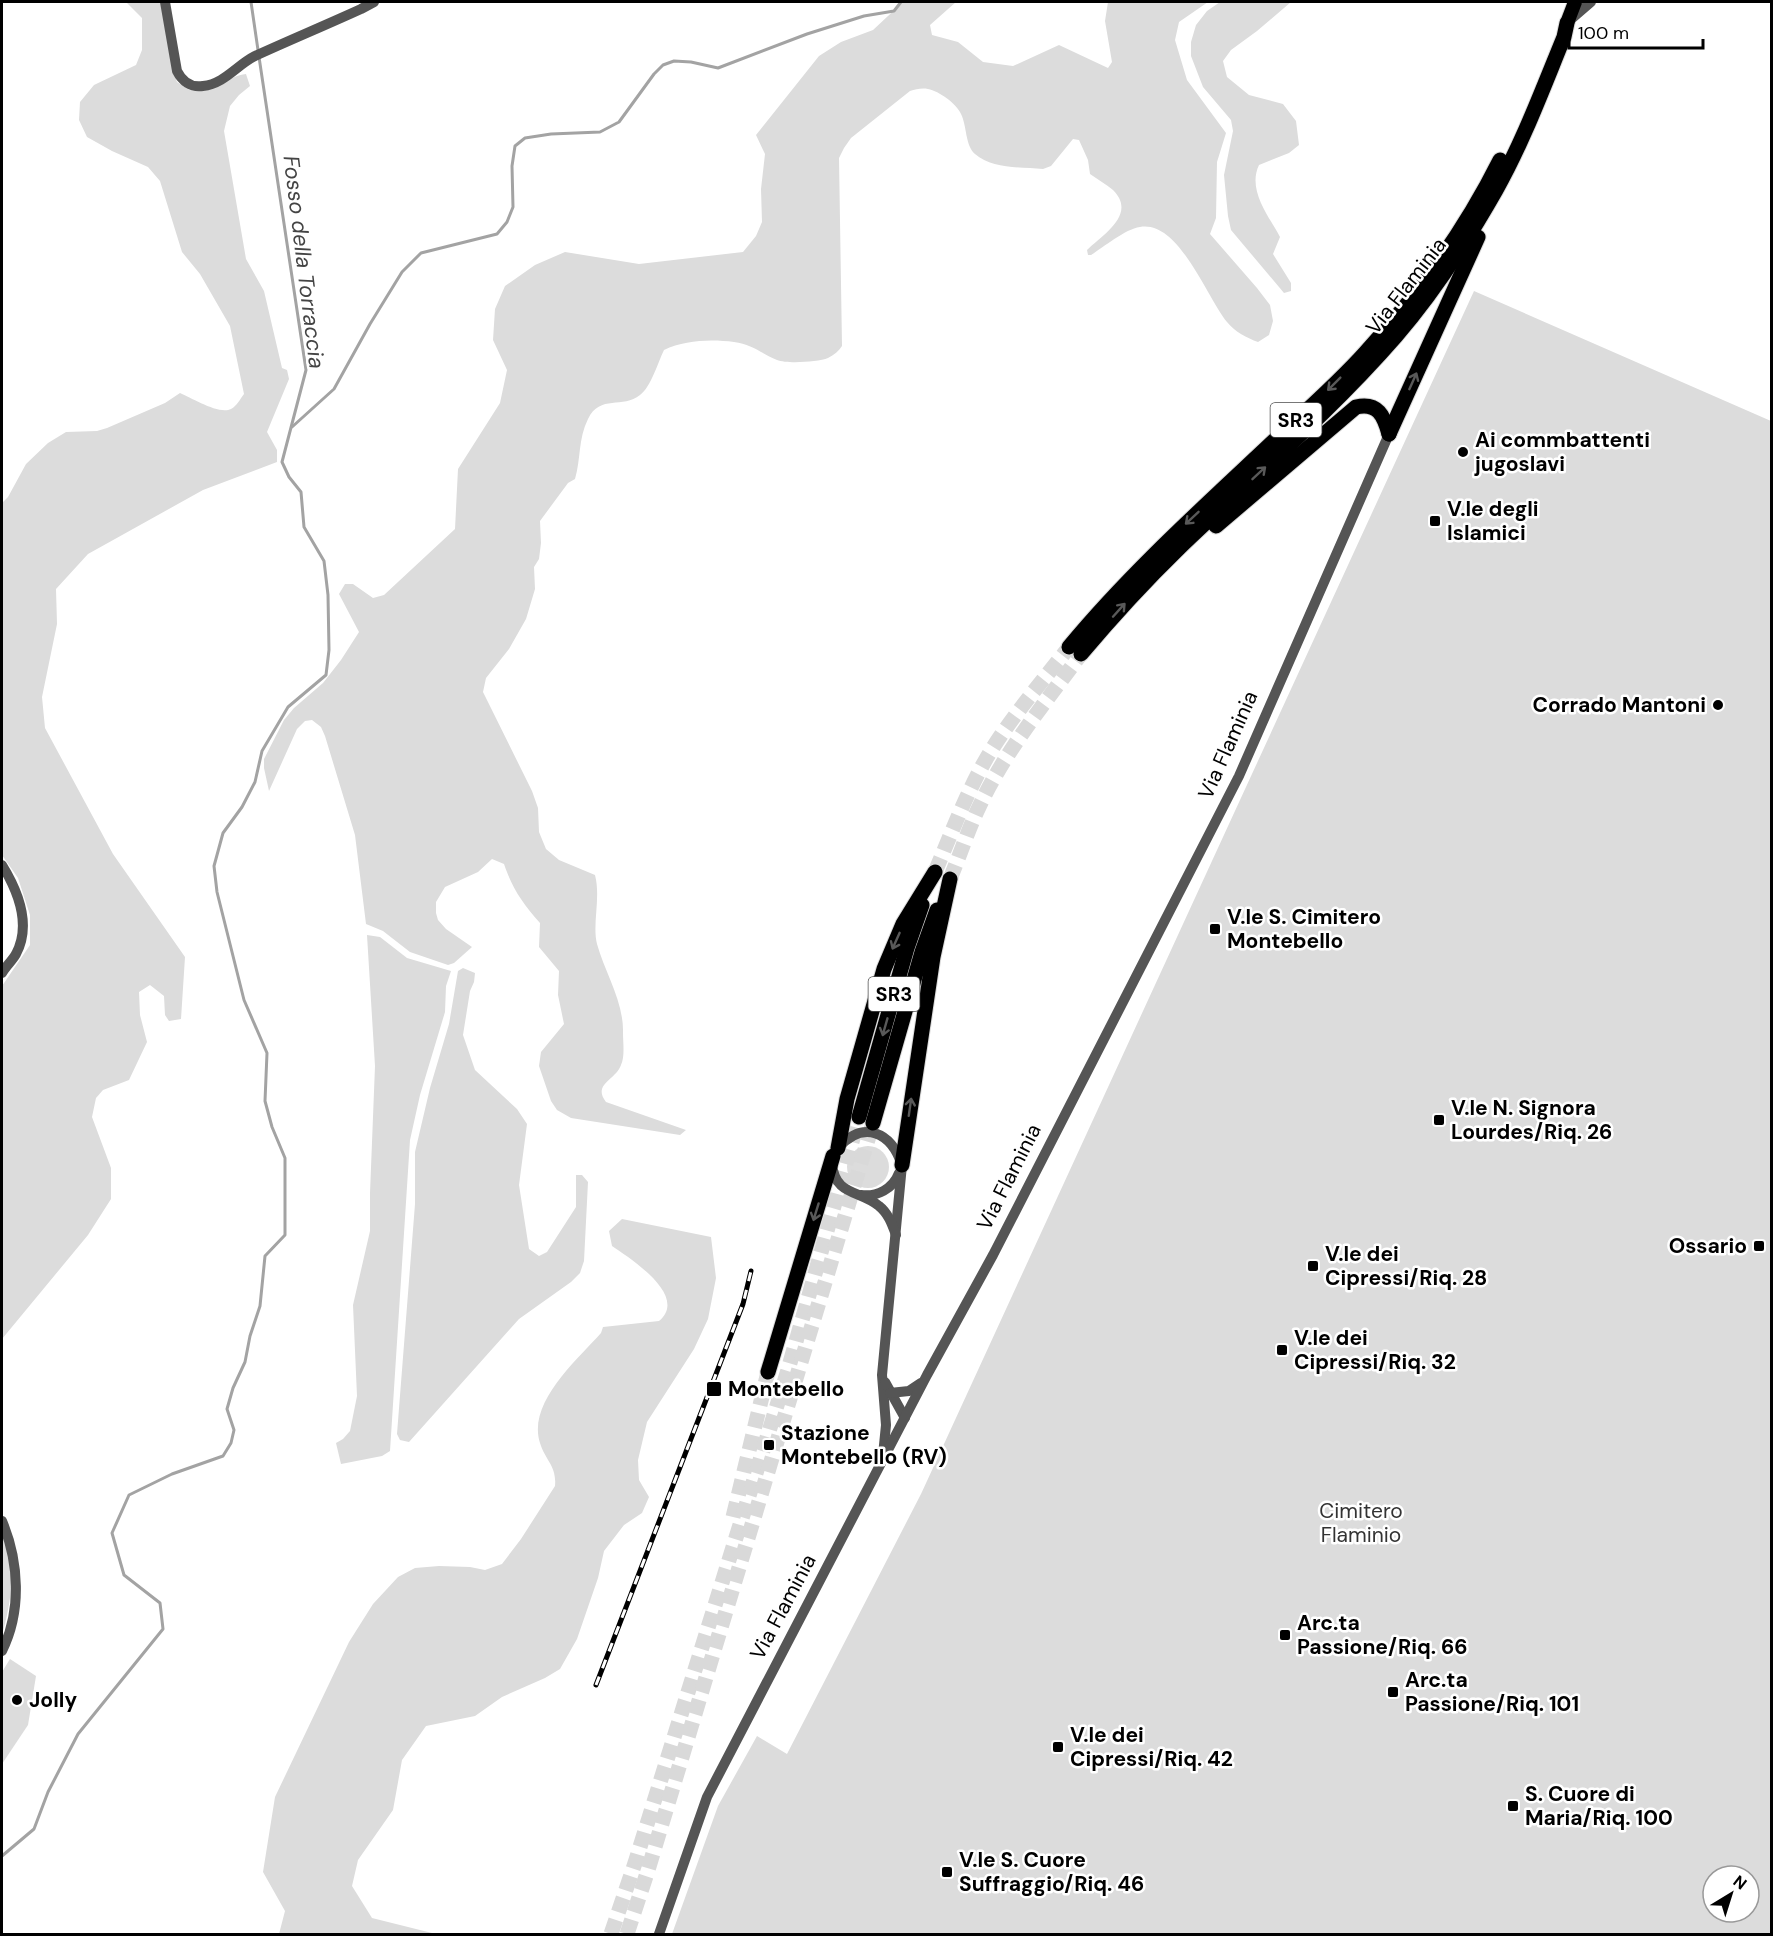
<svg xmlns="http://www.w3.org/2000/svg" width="1773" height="1936" viewBox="0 0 1773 1936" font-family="'DM Sans',sans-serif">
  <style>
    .green { fill: #dcdcdc; fill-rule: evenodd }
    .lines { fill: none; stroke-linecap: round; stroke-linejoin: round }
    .stream { stroke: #a3a3a3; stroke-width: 3 }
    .highway-tunnel { stroke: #d9d9d9; stroke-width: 15; stroke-dasharray: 15 8; stroke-linecap: butt }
    .major-casing { stroke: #dbdbdb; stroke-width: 16 }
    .highway-casing { stroke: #dbdbdb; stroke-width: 17 }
    .minor { stroke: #555; stroke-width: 10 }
    .major { stroke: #000; stroke-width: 14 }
    .highway { stroke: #000; stroke-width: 15 }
    .rail-casing { stroke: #000; stroke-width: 5 }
    .rail { stroke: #fff; stroke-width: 3; stroke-dasharray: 9; stroke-linecap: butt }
    .oneway { stroke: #595959 }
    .poi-dot { fill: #000; stroke: #fff; stroke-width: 2 }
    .labels { text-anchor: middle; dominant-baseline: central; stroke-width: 5; stroke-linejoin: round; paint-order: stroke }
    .shield { fill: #fff; stroke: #4c4c4c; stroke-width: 1.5 }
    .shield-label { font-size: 20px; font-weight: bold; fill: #000 }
    .street-label { font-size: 21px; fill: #000; stroke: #fff }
    .poi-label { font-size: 21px; font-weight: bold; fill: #000; stroke: #fff; text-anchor: start }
    .park-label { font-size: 21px; fill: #333; stroke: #fff }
    .water-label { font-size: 22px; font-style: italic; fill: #444; stroke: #fff }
  </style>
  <rect width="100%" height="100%" fill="#fff"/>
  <g class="green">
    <path d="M 126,2 L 162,2 L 171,61 L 177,82 C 181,84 186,89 190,90 C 211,96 226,76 246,74 L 250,86 L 239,95 L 230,106 L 224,131 L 246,259 L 264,291 L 282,368 L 287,370 L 289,379 L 267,432 L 277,450 L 277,462 L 203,490 L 88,554 L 56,589 L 57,624 L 42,697 L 45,728 L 113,854 L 185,957 L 181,1019 L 169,1021 L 165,1015 L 164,996 L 150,985 L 139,992 L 140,1015 L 147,1042 L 129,1080 L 103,1090 L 96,1098 L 92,1117 L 111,1168 L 111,1199 L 88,1235 L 2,1339 L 2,986 L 30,945 L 30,915 L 18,878 L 2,855 L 2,503 L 8,497 L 26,464 L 48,443 L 66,432 L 97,431 L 107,428 L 165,403 L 180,393 C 192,398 219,415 231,409 C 237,406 240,399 244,394 L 230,326 L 200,274 L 182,252 L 160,181 L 148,167 L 112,151 L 87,137 L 79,120 L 80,102 L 94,85 L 136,65 L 142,50 L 142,18 Z"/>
    <path d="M 903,2 L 956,2 L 930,25 L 932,35 L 958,42 L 983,62 L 1013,66 L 1059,45 L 1108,68 L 1112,62 L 1105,21 L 1108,2 L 1208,2 L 1179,22 L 1175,40 L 1187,80 L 1226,133 L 1217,162 L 1216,218 L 1210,234 L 1257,288 L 1270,305 L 1273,321 L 1269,335 L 1258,342 C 1247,338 1235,332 1227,322 C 1207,298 1179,220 1140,227 C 1125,229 1104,247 1091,255 L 1088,255 L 1087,250 C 1104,234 1137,214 1113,190 C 1106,184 1097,179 1090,174 L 1088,160 L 1079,140 L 1073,139 L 1051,166 L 1043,169 C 1022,167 992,169 975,154 C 965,145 967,126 961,114 C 957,104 939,91 928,89 C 922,88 916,89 910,91 L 851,138 L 844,148 L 839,158 L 842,346 C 839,351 834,355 828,358 C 818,362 787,364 777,360 C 762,354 752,344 734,342 C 711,339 685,340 664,350 C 658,362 651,387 640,395 C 623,409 600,394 588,419 C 578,439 581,459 575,479 L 568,483 L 540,521 L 541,543 L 539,559 L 534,567 L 535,589 L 526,619 L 509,649 L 486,678 L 483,692 L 532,791 L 538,808 L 539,832 L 546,849 L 559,860 L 595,875 C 601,898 592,924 597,944 C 605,973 624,1002 623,1033 C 623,1043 625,1056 621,1065 C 616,1080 592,1084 606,1102 L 686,1130 L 680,1135 L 571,1118 L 557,1110 L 551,1101 L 539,1066 L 541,1052 L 564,1024 L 558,995 L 559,971 L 539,947 L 540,923 C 522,902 513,890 504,864 L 492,859 L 478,872 L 445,887 L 436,902 L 436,913 L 438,920 L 446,929 L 472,947 L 454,963 L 448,965 L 410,952 L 383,931 L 366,924 L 355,835 L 325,736 L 321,727 L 312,720 L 305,721 L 297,729 L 269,791 L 264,768 L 264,759 L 284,720 L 294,708 L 323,683 L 341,660 L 359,632 L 339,594 L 345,584 L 353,584 L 373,598 L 384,595 L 455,529 L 458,469 L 500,403 L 507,370 L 493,340 L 495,309 L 505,286 L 535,265 L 565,252 L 639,264 L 743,252 L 756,236 L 762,222 L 761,189 L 765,154 L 756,135 L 819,56 L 841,42 L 873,30 Z"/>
    <path d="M 1220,2 L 1291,2 L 1257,31 L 1231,50 L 1223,61 L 1227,77 L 1249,95 L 1283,104 L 1296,121 L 1299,145 L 1289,153 L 1259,165 C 1247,190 1269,216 1280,237 L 1273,254 L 1291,283 L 1291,291 L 1284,293 L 1231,230 L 1228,216 L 1224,175 L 1233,131 L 1231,120 L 1203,87 L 1191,56 L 1191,42 L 1196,25 L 1207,11 Z"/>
    <path d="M 1474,291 L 1771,421 L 1771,1934 L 672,1934 L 718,1806 L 757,1736 L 787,1754 L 921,1494 ZM 1713,1876 L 1749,1876 L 1749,1912 L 1713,1912 Z"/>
    <path d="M 367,935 L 380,937 L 407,958 L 451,971 L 446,986 L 445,1012 L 420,1095 L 410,1140 L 390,1451 L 382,1456 L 341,1464 L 336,1443 L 343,1439 L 350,1431 L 357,1396 L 353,1305 L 370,1231 L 370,1193 L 375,1066 Z"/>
    <path d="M 463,968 L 475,973 L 474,982 L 470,991 L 463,1035 L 475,1070 L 517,1109 L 527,1124 L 519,1185 L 529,1249 L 539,1256 L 547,1252 L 576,1207 L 576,1175 L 582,1175 L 588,1182 L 584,1261 L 580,1273 L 571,1282 L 519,1319 L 409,1442 L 400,1440 L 397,1434 L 415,1204 L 415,1152 L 430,1088 L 449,1024 L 458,971 Z"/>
    <circle cx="868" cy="1167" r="21"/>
    <path d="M 622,1219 L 711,1237 L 716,1278 L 708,1319 L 694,1349 L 647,1422 L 638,1460 L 639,1480 L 649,1497 L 642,1513 L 624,1525 L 604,1551 L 598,1578 L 577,1639 L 560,1669 L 545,1678 L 502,1697 L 475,1716 L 426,1726 L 402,1760 L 393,1810 L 358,1860 L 352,1886 L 372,1918 L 436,1934 L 279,1934 L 285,1911 L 263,1872 L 275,1797 L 349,1642 L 373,1604 L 398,1577 L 415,1568 L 439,1566 L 470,1567 L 485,1570 L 502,1564 L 521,1539 L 555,1486 C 557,1466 545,1460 540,1443 C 527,1403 577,1360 601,1333 L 603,1327 L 659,1321 C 689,1296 631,1259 612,1246 L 609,1231 Z"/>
    <path d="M 2,1531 C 4,1539 7,1547 9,1554 C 15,1579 9,1611 2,1635 Z"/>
    <path d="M 10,1659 L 36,1676 L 28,1725 L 2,1764 L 2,1672 Z"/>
  </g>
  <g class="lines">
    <g class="stream">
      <path d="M 251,2 L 258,50"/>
      <path d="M 292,427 L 334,389 L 370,324 L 402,272 L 421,253 L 497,234 L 507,222 L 513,207 L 512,166 L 515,146 L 525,138 L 551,134 L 600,132 L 619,122 L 654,74 L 663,65 L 674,61 L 691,62 L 718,68 L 807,34 L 864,16 L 894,11 L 901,2"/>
      <path d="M 2,1856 L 34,1829 L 48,1792 L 78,1734 L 163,1629 L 160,1603 L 124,1575 L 112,1533 L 129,1495 L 172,1474 L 223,1456 L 231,1443 L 234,1430 L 227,1409 L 233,1388 L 245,1362 L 250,1336 L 260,1306 L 265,1256 L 285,1235 L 285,1158 L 272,1127 L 265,1101 L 267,1053 L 244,1000 L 217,892 L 214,866 L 223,833 L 242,807 L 255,782 L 262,751 L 288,707 L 326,675 L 329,650 L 328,595 L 324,561 L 304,527 L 301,492 L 289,477 L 282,462 L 306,370 L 259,57"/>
    </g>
    <g class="highway-tunnel">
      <path d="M 935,872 C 952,832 967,791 989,754 C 1012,716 1042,682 1069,647"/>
      <path d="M 950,879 C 960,855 968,830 979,807 C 1005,751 1045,703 1081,654"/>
      <path d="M 733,1517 L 768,1372"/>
      <path d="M 611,1934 L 635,1863 L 788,1370 L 859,1117"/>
      <path d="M 627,1934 L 648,1870 L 873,1123"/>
    </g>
    <g class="major-casing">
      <path id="major" d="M 1567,23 L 1575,2"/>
    </g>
    <g class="highway-casing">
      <g id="highway">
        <path d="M 1389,434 L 1478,237"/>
        <path d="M 1216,526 L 1356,407 C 1378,402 1384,416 1389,434"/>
        <path d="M 1069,647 C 1132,571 1206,505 1277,438 C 1307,410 1338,383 1365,353 C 1418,295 1465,230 1500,160"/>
        <path d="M 1081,654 C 1112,617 1145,581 1179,548 C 1252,478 1330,412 1396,336 C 1435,291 1467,241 1496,190 C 1523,142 1543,88 1564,37 L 1567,23"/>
        <path d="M 859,1117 L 907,948 L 922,905"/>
        <path d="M 873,1123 L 922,952 L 937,910"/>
        <path d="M 838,1148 L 847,1099 L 884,969 L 903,924 L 935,872"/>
        <path d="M 902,1165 L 933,957 L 950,879"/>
        <path d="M 768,1372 L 833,1156"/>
      </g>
    </g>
    <g class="minor">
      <path d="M 165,2 L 177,71 C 182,81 191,88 203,86 C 224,84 237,65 255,56 C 290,40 326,25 361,9 L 374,2"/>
      <path d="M 1569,21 L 1591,2"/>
      <path d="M 2,865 C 18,891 32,924 16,954 C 12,961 6,966 2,973"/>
      <path d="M 839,1147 C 864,1120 891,1132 902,1165 L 882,1375 L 886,1425 L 883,1455"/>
      <path d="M 832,1164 C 835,1196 860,1190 879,1206 C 888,1213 892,1224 896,1235"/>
      <path d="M 861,1195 C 877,1197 893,1189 899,1173"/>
      <path d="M 885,1382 L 905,1418"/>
      <path d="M 890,1393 L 909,1391 L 921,1383"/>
      <path d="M 2,1521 C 19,1561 22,1611 2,1651"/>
      <path d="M 659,1934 L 707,1797 L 927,1375 L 993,1255 L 1239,776 L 1389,434"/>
    </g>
    <use href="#major" class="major"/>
    <use href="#highway" class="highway"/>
    <g class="rail-casing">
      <path id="rail" d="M 596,1685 L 743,1304 L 751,1271"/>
    </g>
    <use href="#rail" class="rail"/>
  </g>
  <defs><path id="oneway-shaft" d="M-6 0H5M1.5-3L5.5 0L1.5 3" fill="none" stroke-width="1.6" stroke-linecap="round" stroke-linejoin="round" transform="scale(1.5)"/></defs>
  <g class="oneway">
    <use href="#oneway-shaft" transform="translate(1413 381) rotate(-66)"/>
    <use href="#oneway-shaft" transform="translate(1334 384) rotate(135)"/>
    <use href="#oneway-shaft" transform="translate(1259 473) rotate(-43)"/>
    <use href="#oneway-shaft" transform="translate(1192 518) rotate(137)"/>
    <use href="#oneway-shaft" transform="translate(1119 610) rotate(-48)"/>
    <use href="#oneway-shaft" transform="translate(896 941) rotate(114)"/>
    <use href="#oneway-shaft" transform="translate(885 1027) rotate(106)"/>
    <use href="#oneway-shaft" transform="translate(910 1107) rotate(-82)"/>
    <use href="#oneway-shaft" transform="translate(816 1212) rotate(107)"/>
  </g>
  <g class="poi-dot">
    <circle cx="1463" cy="452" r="6"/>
    <rect x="1429" y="515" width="12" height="12" rx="3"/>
    <circle cx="1718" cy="705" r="6"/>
    <rect x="1209" y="923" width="12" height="12" rx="3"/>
    <rect x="1433" y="1114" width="12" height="12" rx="3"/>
    <rect x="1753" y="1240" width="12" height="12" rx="3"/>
    <rect x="1307" y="1260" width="12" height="12" rx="3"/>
    <rect x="1276" y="1344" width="12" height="12" rx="3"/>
    <rect x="706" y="1381" width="16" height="16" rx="3"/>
    <rect x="763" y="1439" width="12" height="12" rx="3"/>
    <rect x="1279" y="1629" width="12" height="12" rx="3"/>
    <rect x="1387" y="1686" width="12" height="12" rx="3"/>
    <circle cx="17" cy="1700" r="6"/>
    <rect x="1052" y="1741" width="12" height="12" rx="3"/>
    <rect x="1507" y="1800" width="12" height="12" rx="3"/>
    <rect x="941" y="1866" width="12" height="12" rx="3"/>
  </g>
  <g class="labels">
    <g class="shield">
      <rect x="1270.5" y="403" width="51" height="34" rx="4.5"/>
      <rect x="868.5" y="977" width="51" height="34" rx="4.5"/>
    </g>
    <g class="shield-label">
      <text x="1296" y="420">SR3</text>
      <text x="894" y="994">SR3</text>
    </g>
    <g class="street-label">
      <text transform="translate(1406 286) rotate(-52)">Via Flaminia</text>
      <text transform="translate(1228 745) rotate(-66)">Via Flaminia</text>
      <text transform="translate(1009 1177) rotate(-63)">Via Flaminia</text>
      <text transform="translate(783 1607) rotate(-62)">Via Flaminia</text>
    </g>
    <g class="poi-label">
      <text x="1475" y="440">Ai commbattenti<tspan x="1475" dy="24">jugoslavi</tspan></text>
      <text x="1447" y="509">V.le degli<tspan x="1447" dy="24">Islamici</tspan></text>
      <text x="1706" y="705" text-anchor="end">Corrado Mantoni</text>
      <text x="1227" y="917">V.le S. Cimitero<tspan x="1227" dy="24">Montebello</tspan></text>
      <text x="1451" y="1108">V.le N. Signora<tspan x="1451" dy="24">Lourdes/Riq. 26</tspan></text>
      <text x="1747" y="1246" text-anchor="end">Ossario</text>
      <text x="1325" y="1254">V.le dei<tspan x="1325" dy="24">Cipressi/Riq. 28</tspan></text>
      <text x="1294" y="1338">V.le dei<tspan x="1294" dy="24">Cipressi/Riq. 32</tspan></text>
      <text x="728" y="1389">Montebello</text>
      <text x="781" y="1433">Stazione<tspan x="781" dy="24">Montebello (RV)</tspan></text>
      <text x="1297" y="1623">Arc.ta<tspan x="1297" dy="24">Passione/Riq. 66</tspan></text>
      <text x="1405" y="1680">Arc.ta<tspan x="1405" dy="24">Passione/Riq. 101</tspan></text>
      <text x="29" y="1700">Jolly</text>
      <text x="1070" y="1735">V.le dei<tspan x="1070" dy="24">Cipressi/Riq. 42</tspan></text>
      <text x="1525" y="1794">S. Cuore di<tspan x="1525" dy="24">Maria/Riq. 100</tspan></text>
      <text x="959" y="1860">V.le S. Cuore<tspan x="959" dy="24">Suffraggio/Riq. 46</tspan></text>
    </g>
    <g class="park-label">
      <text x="1361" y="1511">Cimitero<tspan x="1361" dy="24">Flaminio</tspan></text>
    </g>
    <g class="water-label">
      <text transform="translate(304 262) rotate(83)">Fosso della Torraccia</text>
    </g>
  </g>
  <rect width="1773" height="1936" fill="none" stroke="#000000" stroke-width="6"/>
  <g transform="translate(1731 1894) rotate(38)"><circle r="28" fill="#ffffff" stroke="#999999" stroke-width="1.5"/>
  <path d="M0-4.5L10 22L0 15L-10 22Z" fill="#000000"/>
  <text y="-9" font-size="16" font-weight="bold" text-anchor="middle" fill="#000000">N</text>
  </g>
  <path d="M1569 39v9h134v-9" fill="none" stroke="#000000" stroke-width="3"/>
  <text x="1578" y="39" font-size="18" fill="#000000" stroke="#ffffff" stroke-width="4.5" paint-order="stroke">100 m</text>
</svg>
